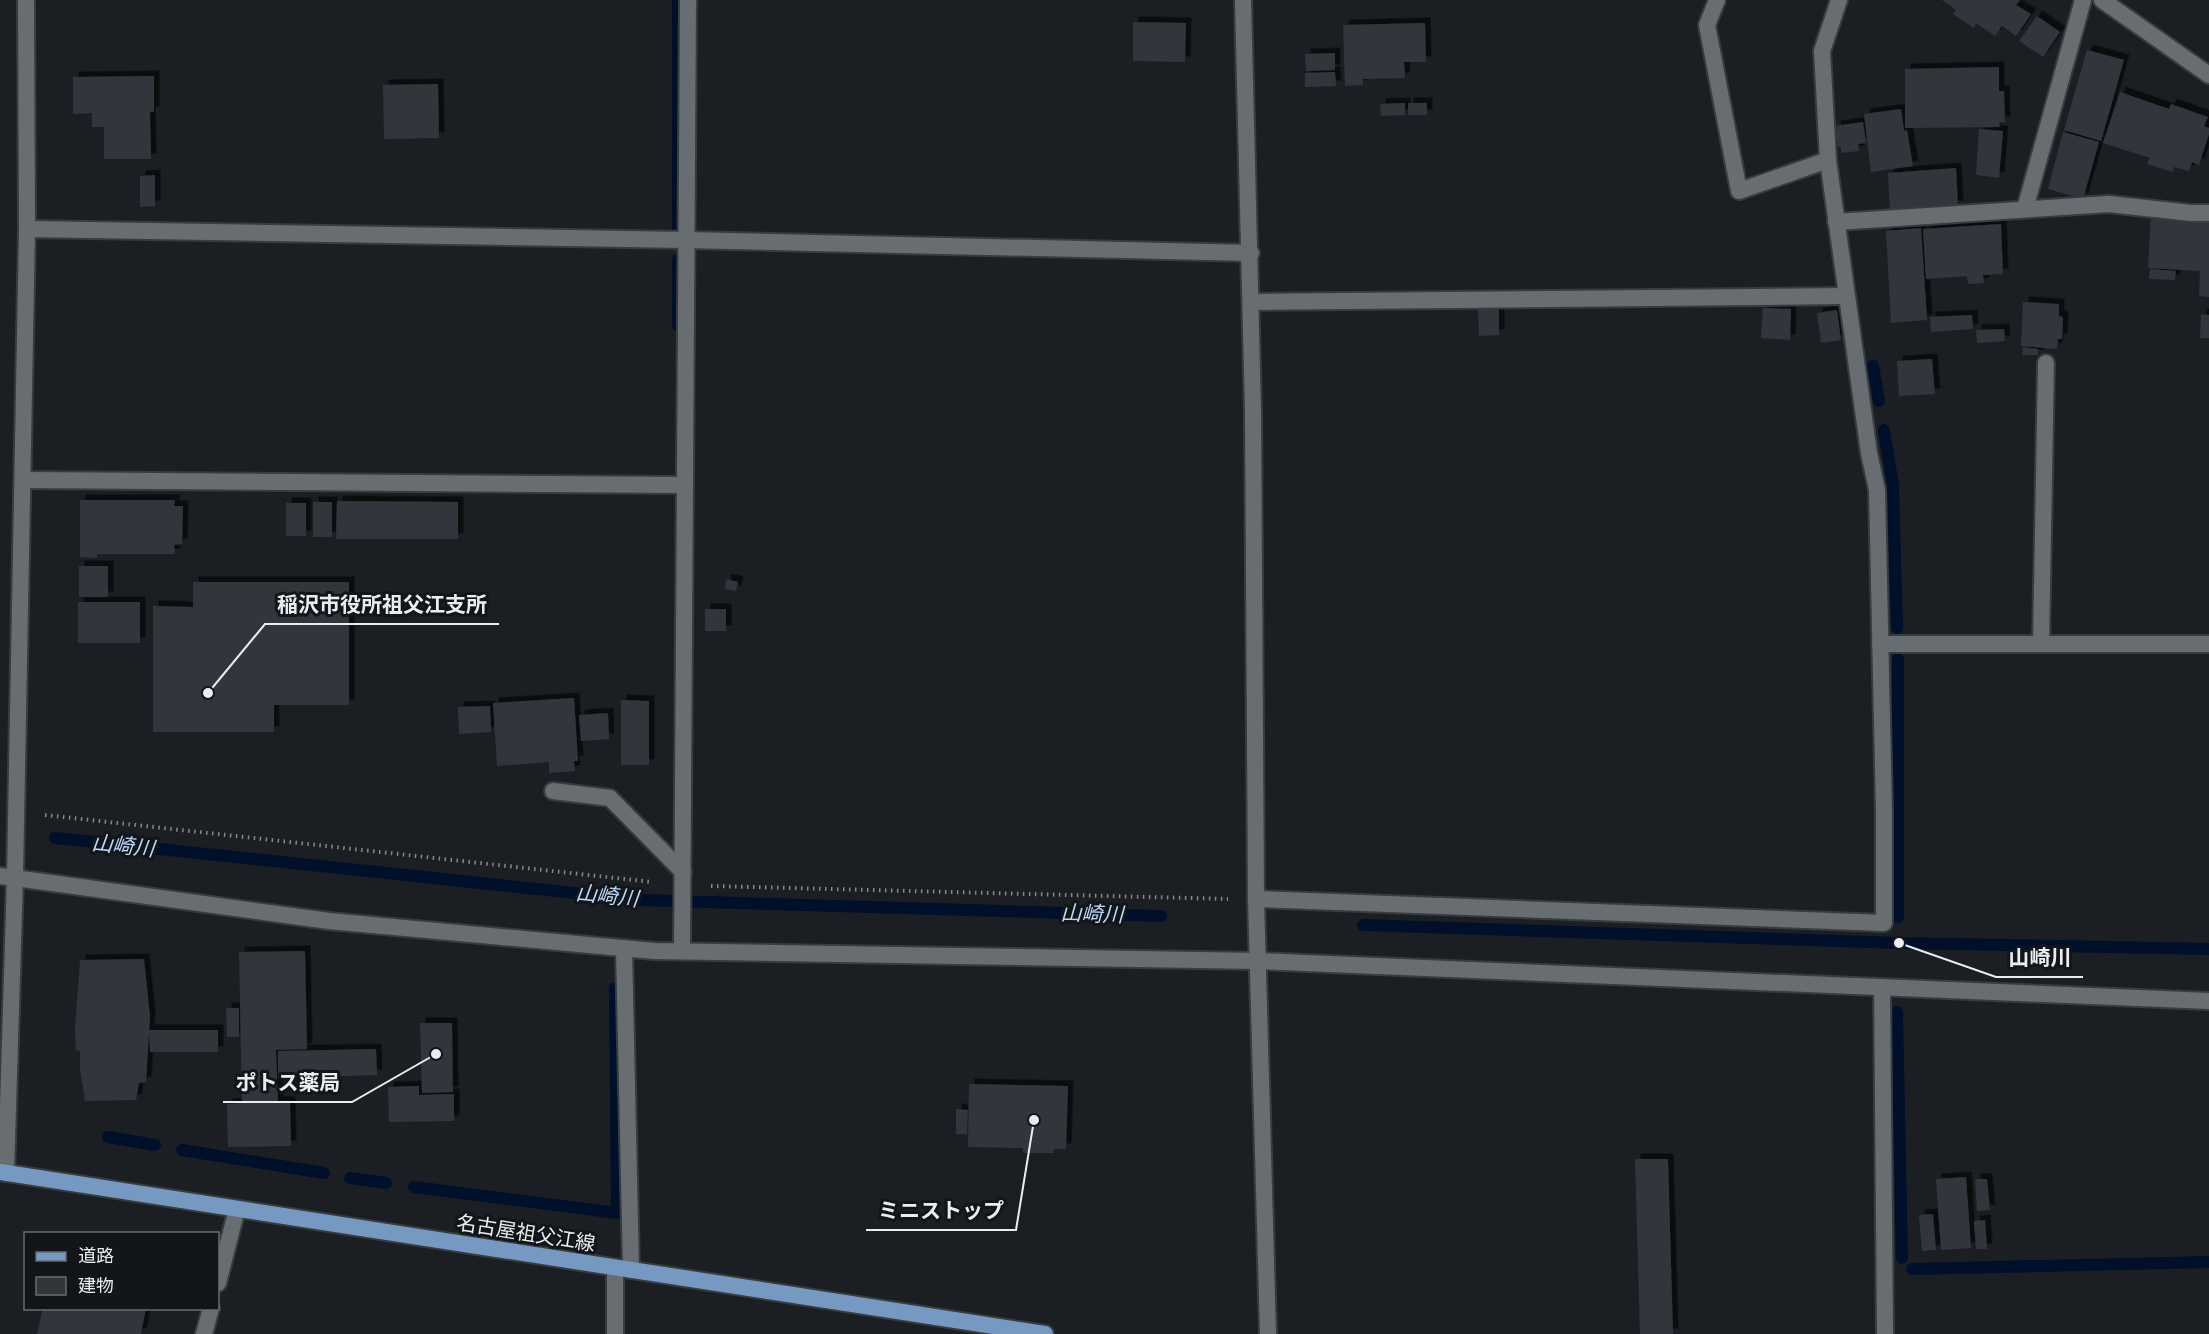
<svg xmlns="http://www.w3.org/2000/svg" width="2209" height="1334" viewBox="0 0 2209 1334" font-family="'Roboto Serif','Noto Sans JP',serif">
  <style>
    .lines { fill: none; stroke-linecap: round; stroke-linejoin: round }
    .stream { stroke: #000f2a; stroke-width: 12 }
    .building { fill: #31363b; filter: url(#shadow) }
    .service-casing { stroke: #383b3f; stroke-width: 20 }
    .minor-casing { stroke: #383b3f; stroke-width: 20 }
    .tertiary-casing { stroke: #383b3f; stroke-width: 20 }
    .primary-casing { stroke: #383b3f; stroke-width: 20 }
    .path { stroke: #86898d; stroke-width: 4; stroke-dasharray: 1.5 4.5; stroke-linecap: butt }
    .service { stroke: #686d72; stroke-width: 16 }
    .minor { stroke: #686d72; stroke-width: 16 }
    .tertiary { stroke: #686d72; stroke-width: 16 }
    .primary { stroke: #7699c2; stroke-width: 16 }
    .labels { text-anchor: middle; dominant-baseline: central; stroke-width: 6; stroke-linejoin: round; paint-order: stroke }
    .street-label { font-size: 20px; fill: #eaedf0; stroke: #12161a }
    .water-label { font-size: 21px; font-style: italic; fill: #bedafb; stroke: #12161a }
    .leader { fill: none; stroke: #eaedf0; stroke-width: 2 }
    .callout-dot { fill: #eaedf0; stroke: #12161a; stroke-width: 2 }
    .callout-label { font-size: 21px; text-anchor: middle; font-weight: bold; fill: #eaedf0; stroke: #12161a; stroke-width: 6; stroke-linejoin: round; paint-order: stroke }
  </style>
  <defs>
    <filter id="shadow"><feDropShadow dx="5.5" dy="-5.5" stdDeviation="0" flood-color="#0009"/></filter>
  </defs>
  <rect width="100%" height="100%" fill="#1b1f24"/>
  <g class="lines">
    <g class="stream">
      <path d="M 678,0 L 678,229"/>
      <path d="M 678,260 L 678,325"/>
      <path d="M 1873,366 L 1879,401"/>
      <path d="M 1884,430 L 1893,486 L 1897,628"/>
      <path d="M 55,838 L 641,900 L 1161,916"/>
      <path d="M 1898,917 L 1898,659"/>
      <path d="M 1363,925 L 1899,943 L 2209,949"/>
      <path d="M 1897,1012 L 1902,1258"/>
      <path d="M 108,1137 L 155,1145"/>
      <path d="M 182,1150 L 324,1173"/>
      <path d="M 350,1178 L 386,1183"/>
      <path d="M 414,1187 L 617,1213 L 615,988"/>
      <path d="M 1912,1269 L 2209,1262"/>
    </g>
  </g>
  <g class="building">
    <path d="M 1942,0 L 2020,0 L 2016,5 L 2031,14 L 2016,36 L 2002,26 L 1995,36 L 1976,23 L 1974,28 L 1953,14 L 1956,10 Z"/>
    <path d="M 2037,16 L 2060,32 L 2043,57 L 2019,41 Z"/>
    <path d="M 1133,22 L 1186,23 L 1185,62 L 1133,61 Z"/>
    <path d="M 1425,23 L 1426,62 L 1404,62 L 1405,78 L 1363,79 L 1363,85 L 1345,86 L 1343,25 Z"/>
    <path d="M 2087,50 L 2124,60 L 2101,141 L 2064,130 Z"/>
    <path d="M 1335,53 L 1335,70 L 1306,71 L 1305,54 Z"/>
    <path d="M 1999,67 L 1999,91 L 2004,91 L 2005,122 L 1999,122 L 2000,127 L 1905,128 L 1905,69 Z"/>
    <path d="M 1335,72 L 1336,86 L 1305,87 L 1305,73 Z"/>
    <path d="M 154,76 L 154,112 L 150,112 L 151,159 L 104,159 L 104,127 L 92,127 L 92,113 L 73,114 L 73,77 Z"/>
    <path d="M 438,84 L 439,138 L 384,139 L 383,85 Z"/>
    <path d="M 2120,92 L 2169,109 L 2171,104 L 2208,117 L 2204,126 L 2209,128 L 2209,134 L 2199,165 L 2192,162 L 2189,171 L 2174,167 L 2173,172 L 2147,164 L 2150,158 L 2103,143 Z"/>
    <path d="M 1405,103 L 1405,115 L 1381,116 L 1380,104 Z"/>
    <rect x="1408" y="103" width="19" height="12"/>
    <path d="M 1901,109 L 1904,131 L 1907,130 L 1913,166 L 1871,172 L 1864,114 Z"/>
    <path d="M 1863,122 L 1866,143 L 1858,144 L 1859,151 L 1841,153 L 1841,147 L 1838,147 L 1835,126 Z"/>
    <path d="M 1979,129 L 2003,131 L 1999,178 L 1976,175 Z"/>
    <path d="M 2063,132 L 2099,142 L 2083,199 L 2048,189 Z"/>
    <path d="M 1956,168 L 1958,206 L 1890,211 L 1888,173 Z"/>
    <path d="M 155,175 L 155,206 L 140,207 L 140,176 Z"/>
    <path d="M 2151,216 L 2209,219 L 2209,297 L 2199,296 L 2200,271 L 2148,268 Z"/>
    <path d="M 2001,224 L 2003,274 L 1983,275 L 1984,283 L 1968,284 L 1967,276 L 1926,279 L 1923,229 Z"/>
    <path d="M 1921,228 L 1927,320 L 1891,323 L 1886,231 Z"/>
    <path d="M 2150,269 L 2176,271 L 2175,280 L 2149,279 Z"/>
    <path d="M 2023,302 L 2059,304 L 2059,316 L 2063,317 L 2062,339 L 2058,339 L 2057,349 L 2021,346 Z"/>
    <path d="M 1763,308 L 1791,309 L 1790,340 L 1761,338 Z"/>
    <path d="M 1478,309 L 1499,309 L 1499,335 L 1479,336 Z"/>
    <path d="M 1837,310 L 1841,340 L 1821,343 L 1817,313 Z"/>
    <path d="M 2201,314 L 2209,315 L 2209,338 L 2200,338 Z"/>
    <path d="M 1972,315 L 1973,329 L 1931,332 L 1930,317 Z"/>
    <path d="M 2004,329 L 2005,341 L 1977,343 L 1976,330 Z"/>
    <path d="M 2023,347 L 2038,349 L 2038,355 L 2022,355 Z"/>
    <path d="M 1932,359 L 1935,394 L 1899,396 L 1897,361 Z"/>
    <path d="M 80,500 L 175,500 L 174,506 L 183,506 L 182,544 L 174,545 L 175,554 L 97,554 L 97,558 L 80,557 Z"/>
    <path d="M 337,501 L 458,502 L 458,539 L 336,539 Z"/>
    <rect x="313" y="502" width="19" height="35"/>
    <rect x="286" y="503" width="20" height="33"/>
    <rect x="79" y="566" width="29" height="31"/>
    <path d="M 726,579 L 738,582 L 736,591 L 725,589 Z"/>
    <path d="M 193,582 L 349,582 L 349,705 L 274,705 L 274,732 L 153,732 L 153,606 L 193,607 Z"/>
    <rect x="78" y="602" width="62" height="41"/>
    <rect x="705" y="609" width="21" height="22"/>
    <path d="M 574,698 L 578,761 L 574,761 L 575,771 L 549,773 L 549,762 L 497,766 L 493,703 Z"/>
    <path d="M 621,700 L 649,701 L 649,765 L 621,765 Z"/>
    <path d="M 490,706 L 491,732 L 459,734 L 458,707 Z"/>
    <path d="M 608,713 L 609,739 L 581,741 L 579,715 Z"/>
    <path d="M 305,951 L 307,1049 L 276,1050 L 278,1102 L 290,1102 L 291,1146 L 228,1147 L 227,1104 L 242,1103 L 239,952 Z"/>
    <path d="M 144,959 L 150,1016 L 146,1082 L 139,1083 L 136,1100 L 85,1101 L 80,1068 L 80,1051 L 76,1050 L 75,1029 L 80,960 Z"/>
    <path d="M 226,1008 L 239,1008 L 239,1037 L 227,1037 Z"/>
    <path d="M 420,1023 L 452,1023 L 453,1092 L 422,1093 Z"/>
    <path d="M 149,1030 L 218,1030 L 218,1052 L 150,1052 Z"/>
    <path d="M 376,1049 L 377,1075 L 278,1078 L 278,1051 Z"/>
    <path d="M 969,1084 L 1068,1086 L 1066,1149 L 1054,1149 L 1054,1153 L 1023,1153 L 1023,1148 L 968,1147 Z"/>
    <path d="M 419,1086 L 419,1095 L 454,1094 L 454,1121 L 389,1122 L 388,1087 Z"/>
    <path d="M 956,1109 L 968,1110 L 967,1134 L 956,1134 Z"/>
    <path d="M 1635,1159 L 1668,1159 L 1673,1334 L 1640,1334 Z"/>
    <path d="M 1966,1177 L 1971,1248 L 1941,1250 L 1936,1179 Z"/>
    <path d="M 1975,1179 L 1987,1179 L 1990,1210 L 1977,1211 Z"/>
    <path d="M 1933,1214 L 1936,1250 L 1922,1251 L 1919,1215 Z"/>
    <path d="M 1985,1220 L 1987,1249 L 1976,1249 L 1974,1221 Z"/>
    <path d="M 43,1308 L 146,1308 L 141,1334 L 37,1334 Z"/>
  </g>
  <g class="lines">
    <g class="service-casing">
      <g id="service">
        <path d="M 2041,644 L 2046,363"/>
        <path d="M 553,791 L 610,798 L 683,872"/>
      </g>
    </g>
    <g class="minor-casing">
      <g id="minor">
        <path d="M 1717,0 L 1707,25 L 1739,191 L 1828,160"/>
        <path d="M 2025,209 L 2083,0"/>
        <path d="M 1836,222 L 2109,204 L 2191,213 L 2209,213"/>
        <path d="M 27,229 L 686,240 L 1251,253"/>
        <path d="M 1252,302 L 1846,296"/>
        <path d="M 23,480 L 685,485"/>
        <path d="M 1880,644 L 2209,644"/>
        <path d="M 15,877 L 27,229 L 26,0"/>
        <path d="M 1256,899 L 1884,923 L 1884,812 L 1877,490 L 1869,453 L 1828,160 L 1822,51 L 1839,0"/>
        <path d="M 624,948 L 631,1270"/>
        <path d="M 682,951 L 688,0"/>
        <path d="M 1882,987 L 1885,1334"/>
        <path d="M 615,1268 L 615,1334"/>
        <path d="M 218,1283 L 237,1209"/>
        <path d="M 204,1334 L 211,1308"/>
      </g>
    </g>
    <g class="tertiary-casing">
      <g id="tertiary">
        <path d="M 1243,0 L 1253,412 L 1256,899 L 1268,1334"/>
        <path d="M 2102,0 L 2209,75"/>
        <path d="M 0,876 L 329,921 L 654,951 L 1259,961 L 2209,1001"/>
        <path d="M 6,1173 L 15,877"/>
      </g>
    </g>
    <g class="primary-casing">
      <path id="primary" d="M 0,1172 L 1045,1334"/>
    </g>
    <g class="path">
      <path d="M 45,815 L 652,882"/>
      <path d="M 711,886 L 1228,899"/>
    </g>
    <use href="#service" class="service"/>
    <use href="#minor" class="minor"/>
    <use href="#tertiary" class="tertiary"/>
    <use href="#primary" class="primary"/>
  </g>
  <g class="labels">
    <g class="street-label">
      <text transform="translate(526 1233) rotate(9)">名古屋祖父江線</text>
    </g>
    <g class="water-label">
      <text transform="translate(123 846) rotate(6)">山崎川</text>
      <text transform="translate(607 896) rotate(6)">山崎川</text>
      <text transform="translate(1092 914) rotate(2)">山崎川</text>
    </g>
  </g>
  <path class="leader" d="M208 693L265 624H499M1899 943L1996 977H2083M436 1054L352 1102H223M1034 1120L1016 1230H866"/>
  <g class="callout-dot">
    <circle cx="208" cy="693" r="6"/>
    <circle cx="1899" cy="943" r="6"/>
    <circle cx="436" cy="1054" r="6"/>
    <circle cx="1034" cy="1120" r="6"/>
  </g>
  <g class="callout-label">
    <text x="382" y="612">稲沢市役所祖父江支所</text>
    <text x="2040" y="965">山崎川</text>
    <text x="288" y="1090">ポトス薬局</text>
    <text x="941" y="1218">ミニストップ</text>
  </g>
  <rect x="24" y="1232" width="195" height="78" fill="#12161a" stroke="#686c70" stroke-width="1.5"/>
  <rect x="36" y="1252" width="30" height="9" fill="#7699c2" stroke="#686c70" stroke-width="1.5"/>
  <text x="78" y="1262" font-size="18" fill="#eaedf0">道路</text>
  <rect x="36" y="1277" width="30" height="18" fill="#31363b" stroke="#686c70" stroke-width="1.5"/>
  <text x="78" y="1292" font-size="18" fill="#eaedf0">建物</text>
</svg>
